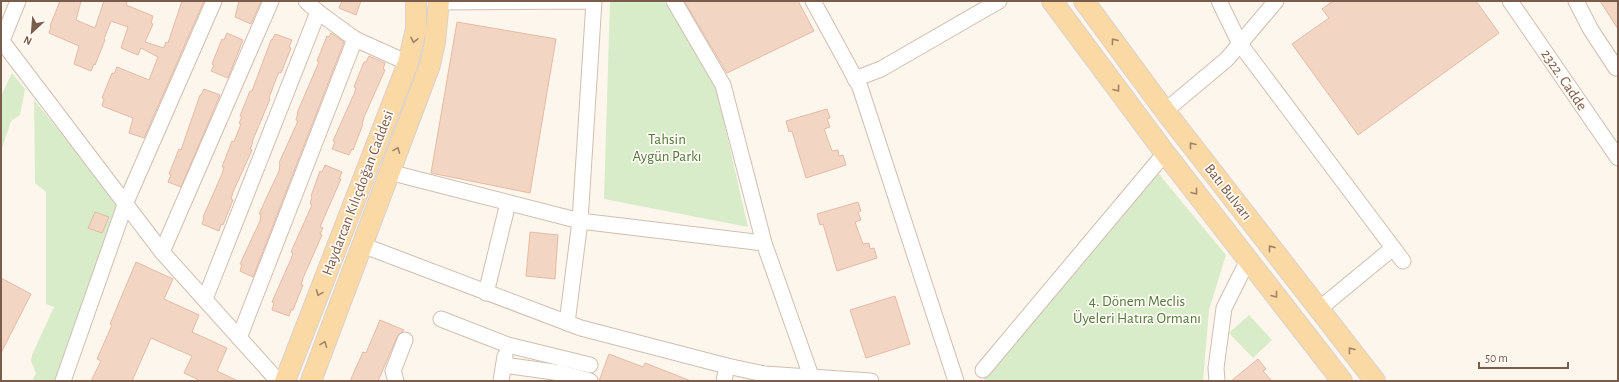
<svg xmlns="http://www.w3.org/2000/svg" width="1619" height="382" viewBox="0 0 1619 382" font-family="'Alegreya Sans',sans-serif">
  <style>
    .green { fill: #d8ecc9 }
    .building { fill: #f3d5c3; stroke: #e6bba3 }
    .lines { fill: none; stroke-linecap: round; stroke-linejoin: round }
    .minor-casing { stroke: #d1beb0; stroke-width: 17 }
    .major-casing { stroke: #dad1cd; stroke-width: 22 }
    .minor { stroke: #fff; stroke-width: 15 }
    .major { stroke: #fbd9a5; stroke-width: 20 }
    .oneway { stroke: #a18267 }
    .labels { text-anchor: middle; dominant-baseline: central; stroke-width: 3.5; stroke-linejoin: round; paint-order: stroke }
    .street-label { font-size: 15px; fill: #7a5c4d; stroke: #fffaf3 }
    .park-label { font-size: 15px; fill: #537a41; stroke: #fffaf3 }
  </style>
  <rect width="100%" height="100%" fill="#fdf6ec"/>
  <g class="green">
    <path d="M 610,1 L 664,1 L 715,83 L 748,227 L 604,199 Z"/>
    <path d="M 12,73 L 25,89 L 20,115 L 11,121 L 1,151 L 1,96 Z"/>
    <path d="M 34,100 L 124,211 L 59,381 L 32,381 L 36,373 L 31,361 L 32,355 L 54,307 L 46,304 L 46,192 L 35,183 Z"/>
    <path d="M 1158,173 L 1226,255 L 1209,310 L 1203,381 L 984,381 L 985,375 Z"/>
    <path d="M 1249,315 L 1272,340 L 1253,358 L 1229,333 Z"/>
  </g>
  <g class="building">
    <path d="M 60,1 L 81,1 L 76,20 L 95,28 L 104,1 L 127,1 L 126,5 L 153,16 L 151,23 L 153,24 L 145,42 L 164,48 L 166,42 L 168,43 L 182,1 L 204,1 L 144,138 L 129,133 L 133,118 L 102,106 L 104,99 L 102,98 L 112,73 L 114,74 L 117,67 L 149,80 L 158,57 L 141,48 L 138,55 L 121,48 L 128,27 L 111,21 L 104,39 L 105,40 L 95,65 L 94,64 L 91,71 L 74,64 L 79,46 L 49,33 L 51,27 L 50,26 Z"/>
    <path d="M 239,1 L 261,1 L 251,24 L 235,17 Z"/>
    <path d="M 342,1 L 361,1 L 356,15 L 339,8 Z"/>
    <path d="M 684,1 L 798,1 L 814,31 L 727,73 Z"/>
    <path d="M 1333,1 L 1476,1 L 1499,33 L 1358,135 L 1292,44 L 1329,18 L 1322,9 Z"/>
    <path d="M 1600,1 L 1618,1 L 1618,29 Z"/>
    <path d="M 457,22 L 556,39 L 530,193 L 431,173 Z"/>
    <path d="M 227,33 L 243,40 L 228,78 L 211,71 L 214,65 L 212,64 L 222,39 L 224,40 Z"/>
    <path d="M 331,33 L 344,42 L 253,277 L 240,271 L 242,265 L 240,264 L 260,221 L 261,214 L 259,214 L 279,171 L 280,164 L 279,163 L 298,121 L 296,120 L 298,113 L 297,113 L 319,62 L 317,61 L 327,36 L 329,37 Z"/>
    <path d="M 275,34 L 292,40 L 289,47 L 291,48 L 281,73 L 279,72 L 276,79 L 269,98 L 270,99 L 252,142 L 253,142 L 250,149 L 252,150 L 233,192 L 231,199 L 233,200 L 223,225 L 221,224 L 219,231 L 202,224 L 204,218 L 203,217 L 222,174 L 224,167 L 222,167 L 232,141 L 234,142 L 241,124 L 239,123 L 242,117 L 240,116 L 250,91 L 252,91 L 271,40 L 272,40 Z"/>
    <path d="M 369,56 L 385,63 L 383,69 L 385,70 L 364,117 L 362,124 L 363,124 L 353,150 L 352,149 L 349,155 L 332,149 L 335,142 L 333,141 L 354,94 L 356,88 L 354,87 L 364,62 L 366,62 Z"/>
    <path d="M 204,89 L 220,95 L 181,187 L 168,182 L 171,175 L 169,174 L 179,149 L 181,150 L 200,95 L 201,95 Z"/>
    <path d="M 827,109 L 830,118 L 827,119 L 830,127 L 824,129 L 832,151 L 838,150 L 839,156 L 843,155 L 846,165 L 806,178 L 792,131 L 789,132 L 786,121 Z"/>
    <path d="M 325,165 L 342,172 L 339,179 L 341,179 L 320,227 L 323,228 L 320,234 L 322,235 L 303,278 L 301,285 L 303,285 L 293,310 L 291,310 L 289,316 L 272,310 L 274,303 L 272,302 L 291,259 L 293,253 L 291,252 L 312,205 L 310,204 L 312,197 L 311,196 L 320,171 L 322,172 Z"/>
    <path d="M 858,202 L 861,211 L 858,212 L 861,220 L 855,222 L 863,244 L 869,243 L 870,249 L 874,248 L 877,258 L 837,271 L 823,224 L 820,225 L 817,214 Z"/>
    <path d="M 95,212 L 109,217 L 102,233 L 88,228 Z"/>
    <path d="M 530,232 L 558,235 L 555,279 L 526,276 Z"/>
    <path d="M 136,262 L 173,279 L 164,299 L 199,315 L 192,332 L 227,348 L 217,371 L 238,381 L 201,381 L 184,373 L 192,356 L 151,338 L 132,381 L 91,381 L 101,361 L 97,359 L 112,325 L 110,324 Z"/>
    <path d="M 1,278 L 31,294 L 1,353 Z"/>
    <path d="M 895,296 L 910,344 L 866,358 L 850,310 Z"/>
    <path d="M 380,320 L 404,330 L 397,337 L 378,381 L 350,381 L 363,352 L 366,353 Z"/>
    <path d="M 609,354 L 643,367 L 645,363 L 691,381 L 599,381 Z"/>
    <path d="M 1258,359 L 1266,369 L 1263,371 L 1272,381 L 1231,381 Z"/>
  </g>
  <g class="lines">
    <g class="minor-casing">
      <g id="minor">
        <path d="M 674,1 L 723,85 L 764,243 L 811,376 L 805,381"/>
        <path d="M 813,1 L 860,87 L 956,381"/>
        <path d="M 1219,1 L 1240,44 L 1403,261"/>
        <path d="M 1510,1 L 1618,158"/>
        <path d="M 1576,1 L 1591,30 L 1616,68 L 1618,67"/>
        <path d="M 439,2 L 594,1 L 580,221 L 567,323"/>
        <path d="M 318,12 L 355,39"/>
        <path d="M 1,40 L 162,252 L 278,381"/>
        <path d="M 1,43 L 18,1"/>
        <path d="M 855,79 L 881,69 L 999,1"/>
        <path d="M 1165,111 L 1227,59 L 1276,1"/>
        <path d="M 389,172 L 580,221 L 764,243"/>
        <path d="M 362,245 L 581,328 L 727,366 L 764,374 L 871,381"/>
        <path d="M 162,252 L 271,1"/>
        <path d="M 486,293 L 508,203"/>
        <path d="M 205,299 L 318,12 L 306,1"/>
        <path d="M 1319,309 L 1393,248"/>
        <path d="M 441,319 L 508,345 L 590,365"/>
        <path d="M 239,338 L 355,39 L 408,63"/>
        <path d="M 504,365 L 561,373 L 590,381"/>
        <path d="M 983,370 L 1165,153"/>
        <path d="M 63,381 L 126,202 L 214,1"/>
        <path d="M 396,381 L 393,371 L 405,340"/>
        <path d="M 501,381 L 505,356"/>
        <path d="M 724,381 L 727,366"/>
        <path d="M 1217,381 L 1216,368 L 1224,308 L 1248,260"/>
      </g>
    </g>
    <g class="major-casing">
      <g id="major">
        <path d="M 1052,1 L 1165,153 L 1342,381"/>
        <path d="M 1084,1 L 1165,111 L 1375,381"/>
        <path d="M 285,381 L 408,63 L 416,29 L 416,1"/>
        <path d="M 311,381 L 430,65 L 435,42 L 439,1"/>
      </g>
    </g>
    <use href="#minor" class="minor"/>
    <use href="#major" class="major"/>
  </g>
  <defs><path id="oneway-chevron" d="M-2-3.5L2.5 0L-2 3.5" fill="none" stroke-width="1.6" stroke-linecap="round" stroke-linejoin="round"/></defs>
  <g class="oneway">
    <use href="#oneway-chevron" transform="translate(414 40) rotate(102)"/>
    <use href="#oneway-chevron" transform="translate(1114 41) rotate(-126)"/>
    <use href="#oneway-chevron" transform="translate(1117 89) rotate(53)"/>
    <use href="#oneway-chevron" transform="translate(1192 145) rotate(-128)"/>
    <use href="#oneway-chevron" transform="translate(397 150) rotate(-69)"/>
    <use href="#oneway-chevron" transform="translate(1195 192) rotate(52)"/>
    <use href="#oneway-chevron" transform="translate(1271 248) rotate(-128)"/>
    <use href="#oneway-chevron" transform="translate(319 293) rotate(111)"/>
    <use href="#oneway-chevron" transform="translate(1275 295) rotate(52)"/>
    <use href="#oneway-chevron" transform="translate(324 344) rotate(-69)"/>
    <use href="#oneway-chevron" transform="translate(1351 350) rotate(-128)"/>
  </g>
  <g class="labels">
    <g class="street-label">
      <text transform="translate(1564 80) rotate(56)">2322. Cadde</text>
      <text transform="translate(1228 192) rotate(52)">Batı Bulvarı</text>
      <text transform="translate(358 193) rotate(-69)">Haydarcan Kılıçdoğan Caddesi</text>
    </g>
    <g class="park-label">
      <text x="667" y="139">Tahsin<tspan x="667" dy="17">Aygün Parkı</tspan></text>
      <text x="1137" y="301">4. Dönem Meclis<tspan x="1137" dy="17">Üyeleri Hatıra Ormanı</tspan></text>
    </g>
  </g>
  <rect width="1619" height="382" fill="none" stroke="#7a5c4d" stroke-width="4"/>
  <g transform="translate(32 32) rotate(206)" stroke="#fffaf3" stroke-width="3" paint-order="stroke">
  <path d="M0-3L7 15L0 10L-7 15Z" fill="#7a5c4d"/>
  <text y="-6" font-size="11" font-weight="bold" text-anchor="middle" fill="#7a5c4d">N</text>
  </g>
  <path d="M1479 362v6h89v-6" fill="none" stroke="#7a5c4d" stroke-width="2"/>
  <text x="1485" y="362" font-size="12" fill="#7a5c4d" stroke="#fffaf3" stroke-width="3" paint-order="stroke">50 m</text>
</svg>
